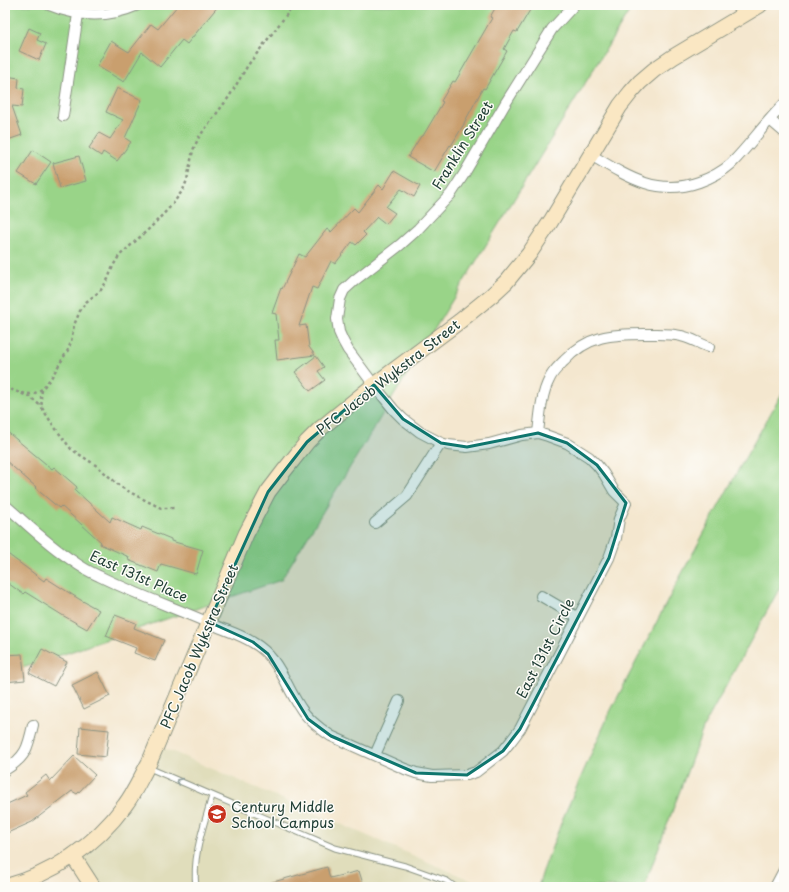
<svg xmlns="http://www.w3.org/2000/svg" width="789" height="892" viewBox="0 0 789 892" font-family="'Playpen Sans',sans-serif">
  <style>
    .built { fill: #e0ddbb }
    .green { fill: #99d488; stroke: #5c885e }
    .building { fill: #c99f6e }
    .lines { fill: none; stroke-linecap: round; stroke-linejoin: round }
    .lane-casing { stroke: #8a9282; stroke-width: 7 }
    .street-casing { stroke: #8a9282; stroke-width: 12 }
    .secondary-casing { stroke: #8a9282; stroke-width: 17 }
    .path { stroke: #8a9282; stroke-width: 2.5; stroke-dasharray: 3 3; stroke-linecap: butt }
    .lane { stroke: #fff; stroke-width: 5 }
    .street { stroke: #fff; stroke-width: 10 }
    .secondary { stroke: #fae7c3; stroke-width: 15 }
    .oneway { stroke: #8f9e9a }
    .marked { fill: #0f766e; fill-opacity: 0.2; stroke: #0f766e; stroke-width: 3; stroke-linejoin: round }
    .labels { text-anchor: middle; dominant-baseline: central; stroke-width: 3; stroke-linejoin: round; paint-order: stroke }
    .street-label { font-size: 14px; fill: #1f3d34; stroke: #fdfcf7 }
    .poi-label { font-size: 14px; fill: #1f3d34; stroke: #fdfcf7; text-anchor: start }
  </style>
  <rect width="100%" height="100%" fill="#fdfcf7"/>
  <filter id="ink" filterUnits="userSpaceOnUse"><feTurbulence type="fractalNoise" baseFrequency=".025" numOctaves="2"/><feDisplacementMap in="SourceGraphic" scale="8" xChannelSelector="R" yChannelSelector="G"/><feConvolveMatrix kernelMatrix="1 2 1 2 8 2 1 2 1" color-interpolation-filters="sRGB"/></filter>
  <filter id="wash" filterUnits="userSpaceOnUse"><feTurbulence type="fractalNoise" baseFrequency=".012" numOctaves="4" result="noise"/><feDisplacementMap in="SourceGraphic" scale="16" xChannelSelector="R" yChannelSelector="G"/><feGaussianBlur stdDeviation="0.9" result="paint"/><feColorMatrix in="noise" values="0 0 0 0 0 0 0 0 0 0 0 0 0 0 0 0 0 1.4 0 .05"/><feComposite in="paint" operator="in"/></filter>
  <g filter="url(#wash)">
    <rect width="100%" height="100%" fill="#f4e7cf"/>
    <path class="built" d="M 157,745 L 486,887 L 93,887 L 73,856 L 95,837 Z"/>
    <g class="green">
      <path d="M 5,5 L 633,5 L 281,580 L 5,674 Z"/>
      <path d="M 784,390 L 784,580 L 704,726 L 644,887 L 538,887 L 543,871 L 563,818 L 588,761 L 611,710 L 680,577 L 741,465 Z"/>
    </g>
    <g id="blocks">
      <g class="building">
        <path d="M 178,5 L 219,5 L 187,44 L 182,40 L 160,67 L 142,52 L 124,82 L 97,66 L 111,41 L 129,52 L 151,24 L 158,29 Z"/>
        <path d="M 497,5 L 533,5 L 517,32 L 514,31 L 504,49 L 507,51 L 485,89 L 483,88 L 464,123 L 464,124 L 451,146 L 450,145 L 434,172 L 408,157 L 421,136 L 423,136 L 443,102 L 441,101 L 453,81 L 455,82 L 492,18 L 490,17 Z"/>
        <path d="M 29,28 L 40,33 L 37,40 L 46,44 L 39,60 L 19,51 Z"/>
        <path d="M 5,76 L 19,78 L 18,88 L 24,89 L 22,107 L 12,106 L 22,135 L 5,141 Z"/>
        <path d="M 117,88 L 142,100 L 125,138 L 131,142 L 117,161 L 103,152 L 101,156 L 89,148 L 99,133 L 110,139 L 123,120 L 106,112 Z"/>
        <path d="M 33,150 L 51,162 L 36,184 L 18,173 Z"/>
        <path d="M 79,156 L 86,181 L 60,188 L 53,163 Z"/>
        <path d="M 394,171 L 420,186 L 414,197 L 401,189 L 386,207 L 395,213 L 386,224 L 377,217 L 363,232 L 366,235 L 356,245 L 352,242 L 335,264 L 331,261 L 317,289 L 312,287 L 299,326 L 306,325 L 309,347 L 315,355 L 277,360 L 275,340 L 279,340 L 276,314 L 272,313 L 281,288 L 282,289 L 299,254 L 305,257 L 327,229 L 331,232 L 354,208 L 358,212 L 379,185 L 383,189 Z"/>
        <path d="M 316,356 L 324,367 L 318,371 L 325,380 L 310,391 L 295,372 Z"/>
        <path d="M 5,430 L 52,469 L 54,467 L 77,487 L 75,490 L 110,522 L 112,517 L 141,530 L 142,527 L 171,539 L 171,541 L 203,550 L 196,574 L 161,564 L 158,572 L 128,560 L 129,557 L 100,544 L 101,542 L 61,506 L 59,508 L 35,488 L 36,487 L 5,460 Z"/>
        <path d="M 5,552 L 44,581 L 46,578 L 79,599 L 99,610 L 87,629 L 62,615 L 25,592 L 23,594 L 5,581 Z"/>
        <path d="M 115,615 L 136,623 L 134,628 L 164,640 L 155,661 L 134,653 L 136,648 L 106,636 Z"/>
        <path d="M 42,649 L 67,662 L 54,686 L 29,673 Z"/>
        <path d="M 22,654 L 25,680 L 5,682 L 5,655 Z"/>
        <path d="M 98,672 L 110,696 L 84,709 L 72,685 Z"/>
        <path d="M 80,727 L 109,730 L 106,757 L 78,754 Z"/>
        <path d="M 74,756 L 95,775 L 77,794 L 72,791 L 32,822 L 5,834 L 5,805 L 27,795 L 25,792 L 46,775 L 50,781 Z"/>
        <path d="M 327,867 L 330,878 L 359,871 L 364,887 L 267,887 L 266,884 Z"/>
      </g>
    </g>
  </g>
  <g filter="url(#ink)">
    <use href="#blocks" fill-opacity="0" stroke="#8a9282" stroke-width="1"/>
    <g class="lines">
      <g class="lane-casing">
        <g id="lane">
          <path d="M 149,768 L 335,848 L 405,866 L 447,881 L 455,887"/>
          <path d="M 196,887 C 192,856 204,825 212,796"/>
        </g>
      </g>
      <g class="street-casing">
        <g id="street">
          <path d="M 49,5 C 78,17 109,18 138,5"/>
          <path d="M 63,116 L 78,14"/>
          <path d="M 770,120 L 784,132"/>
          <path d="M 591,155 C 626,176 657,197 699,182 C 710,178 722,172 731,164 C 750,145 765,123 784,104"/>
          <path d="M 538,433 C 540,417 541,395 549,380 C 552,372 558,367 564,361 C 588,335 612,334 645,334 C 657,334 669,333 681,336 C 691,338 700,344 709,347"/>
          <path d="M 5,505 C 27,524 48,545 73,561 C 81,567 90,572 99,576 C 137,595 178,609 216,626 C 228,631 241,635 252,642 C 279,657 284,683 300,707 C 307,719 319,728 331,736 L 405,769 L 416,773 L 432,776 L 467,775 L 476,772 L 503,751 L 511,741 L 520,729 L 609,558 L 616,538 L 619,519 L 626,503 L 614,491 L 604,474 L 597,465 L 589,457 L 567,443 L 548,436 L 538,433 L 522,435 L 489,444 L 467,447 L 448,445 L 441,443 L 420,432 L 403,419 L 394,410 L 374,385 L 348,350 L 343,341 L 339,332 L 337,319 L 340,299 L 344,290 L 355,280 L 400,245 L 418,229 L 451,194 L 464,174 L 505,104 L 552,29 L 574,5"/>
          <path d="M 375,523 L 407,496 L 441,443"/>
          <path d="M 541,596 L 577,617"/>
          <path d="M 375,755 L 399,701"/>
          <path d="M 5,770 C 26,757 28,748 33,725"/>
          <path d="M 775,887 L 784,870"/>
        </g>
      </g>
      <g class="secondary-casing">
        <g id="secondary">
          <path d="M 73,856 L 93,887"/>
          <path d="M 5,887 C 53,874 95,846 125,805 C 135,792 141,777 149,763 L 246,534 L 268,492 L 284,471 L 307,442 L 320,429 L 374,385 L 460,321 L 492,295 L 506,282 L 529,254 L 551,221 L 620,106 L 631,92 L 640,82 L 654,70 L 673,57 L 760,5"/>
        </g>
      </g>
      <g class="path">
        <path d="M 5,387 L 30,397 L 42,407"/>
        <path d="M 42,390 L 41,397 L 42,408 L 53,425 L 71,449 L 97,466 L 121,487 L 137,496 L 161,508 L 176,508"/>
        <path d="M 22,393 L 30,394 L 35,393 L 42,389 L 51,378 L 68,350 L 71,342 L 74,325 L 80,311 L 86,302 L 100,291 L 103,287 L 108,279 L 113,266 L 119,256 L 150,228 L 171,206 L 183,190 L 187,180 L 193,150 L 199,137 L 229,97 L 248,65 L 294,5"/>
      </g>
      <use href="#lane" class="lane"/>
      <use href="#street" class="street"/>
      <use href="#secondary" class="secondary"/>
    </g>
    <defs><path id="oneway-chevron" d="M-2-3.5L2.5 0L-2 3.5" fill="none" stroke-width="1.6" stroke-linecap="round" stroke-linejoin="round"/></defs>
    <use class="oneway" href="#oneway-chevron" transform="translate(179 781) rotate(-156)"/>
  </g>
  <path class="marked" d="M 374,385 L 403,419 L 441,443 L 467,447 L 538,433 L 567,443 L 597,465 L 626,503 L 609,558 L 520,729 L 503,751 L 467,775 L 416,773 L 331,736 L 308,719 L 268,654 L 253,642 L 209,622 L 268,492 L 307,442 Z"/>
  <defs>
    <g id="school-disc" transform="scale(1)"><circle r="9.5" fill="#c8321e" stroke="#fdfcf7"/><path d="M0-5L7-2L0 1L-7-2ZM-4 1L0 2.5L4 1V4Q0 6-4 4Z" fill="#fff"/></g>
  </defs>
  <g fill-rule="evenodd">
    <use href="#school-disc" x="217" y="814"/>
  </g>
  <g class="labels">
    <g class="street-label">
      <text transform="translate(462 145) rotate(-58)">Franklin Street</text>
      <text transform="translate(388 377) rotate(-38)">PFC Jacob Wykstra Street</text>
      <text transform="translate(139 576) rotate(24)">East 131st Place</text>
      <text transform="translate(199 646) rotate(-67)">PFC Jacob Wykstra Street</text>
      <text transform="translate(545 648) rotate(-63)">East 131st Circle</text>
    </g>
    <g class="poi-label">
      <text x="231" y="806">Century Middle<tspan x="231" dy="16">School Campus</tspan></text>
    </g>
  </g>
  <rect width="789" height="892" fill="none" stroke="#fdfcf7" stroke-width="20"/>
</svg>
